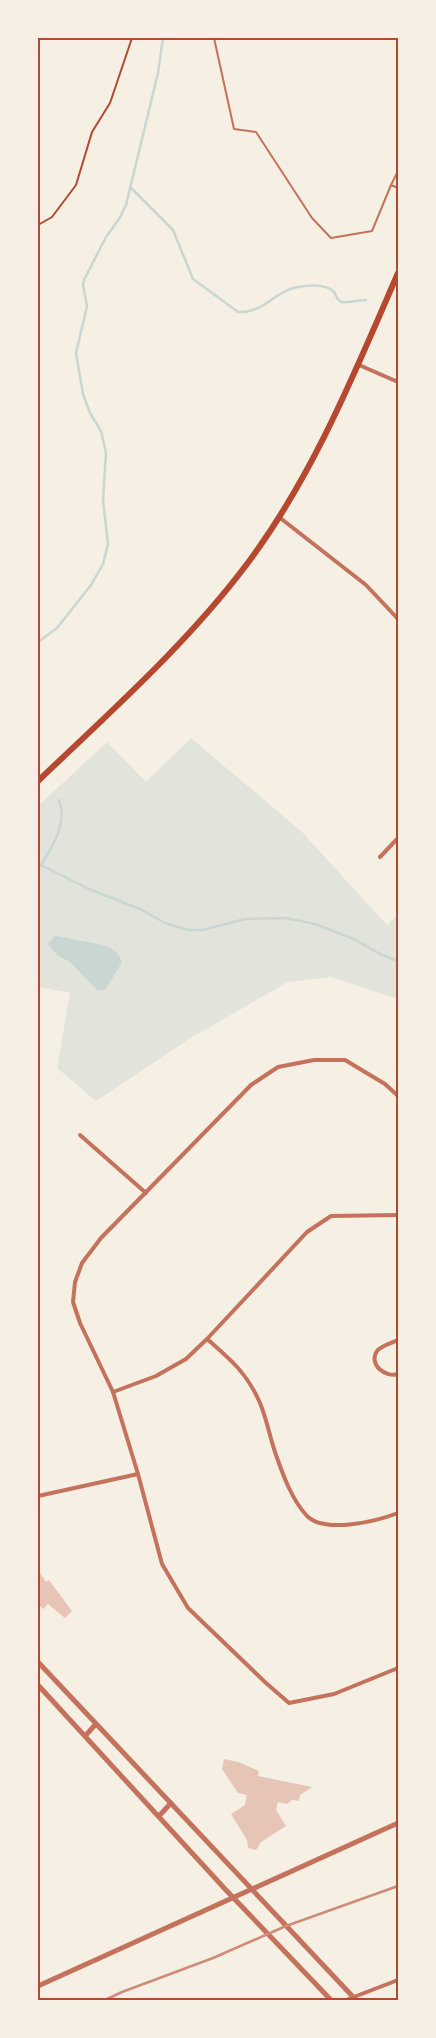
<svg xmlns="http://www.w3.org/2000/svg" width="436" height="2038" viewBox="0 0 436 2038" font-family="Inter,sans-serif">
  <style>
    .green { fill: #e2e4dc }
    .water { fill: #c9d6d2 }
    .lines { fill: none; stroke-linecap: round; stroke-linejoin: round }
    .stream { stroke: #c9d6d2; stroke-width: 2.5 }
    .building { fill: #e6c5b7 }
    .path { stroke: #b5482f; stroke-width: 2 }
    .service { stroke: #c5725c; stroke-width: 2 }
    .minor { stroke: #c5725c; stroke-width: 4 }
    .tertiary { stroke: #c5725c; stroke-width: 5 }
    .primary { stroke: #b5482f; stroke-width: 6 }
    .rail { stroke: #cf8b77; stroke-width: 2.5 }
    .neatline { fill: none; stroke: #b5482f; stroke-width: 2 }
  </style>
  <rect width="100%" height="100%" fill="#f6efe4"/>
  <path class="green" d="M 191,738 L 302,832 L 387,925 L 398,915 L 398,999 L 331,977 L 288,982 L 189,1039 L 96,1101 L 57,1068 L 70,993 L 39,987 L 38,991 L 38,806 L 107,742 L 146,782 Z"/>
  <path class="water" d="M 55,936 C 65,936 72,940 82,941 C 97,944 116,944 122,962 L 106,989 L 98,991 L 70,962 L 57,955 L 48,944 Z"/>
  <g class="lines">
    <g class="stream">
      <path d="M 130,187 L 173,230 L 193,279 L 238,312 C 265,313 274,291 298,287 C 308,285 325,284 333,291 C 337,294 336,301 342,302 C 348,303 358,300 366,300"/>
      <path d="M 38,642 L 57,628 L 91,585 L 103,564 L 108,544 L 103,500 L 106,453 L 101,431 L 90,413 L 83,394 L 76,353 L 87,306 L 83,285 L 84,280 L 106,237 L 119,219 L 126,205 L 158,73 L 163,38"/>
      <path d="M 41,865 L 89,889 L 140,909 L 165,923 L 188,930 L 202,930 L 245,919 L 286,918 L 315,924 L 354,939 L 380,954 L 398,961"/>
      <path d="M 38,870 C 50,850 69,824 59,800"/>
    </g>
  </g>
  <g class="building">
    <path d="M 38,1570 L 46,1582 L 49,1580 L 72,1611 L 65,1618 L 48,1604 L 43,1609 L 38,1604 Z"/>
    <path d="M 224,1759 L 238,1762 L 259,1771 L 258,1776 L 312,1787 L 300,1795 L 299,1801 L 292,1800 L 287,1804 L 278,1802 L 276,1810 L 286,1826 L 261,1842 L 256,1850 L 248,1848 L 247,1840 L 231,1814 L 245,1805 L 247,1795 L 238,1793 L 222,1769 Z"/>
  </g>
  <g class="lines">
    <path class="path" d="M 38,225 L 52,217 L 76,185 L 92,132 L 110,103 L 132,38"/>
    <g class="service">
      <path d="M 214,38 L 234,129 L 256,132 L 312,218 L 331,238 L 372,231 L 391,185 L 398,188"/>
      <path d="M 391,185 L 398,171"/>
    </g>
    <g class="minor">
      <path d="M 359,365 L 398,382"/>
      <path d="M 279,517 L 366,585 L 398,619"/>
      <path d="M 380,857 L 398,838"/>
      <path d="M 398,1096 L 385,1084 L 345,1060 L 314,1060 L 278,1067 L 251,1085 L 101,1238 L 82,1263 L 75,1282 L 73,1302 L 80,1323 L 113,1392 L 138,1474 L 162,1564 L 188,1608 L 266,1683 L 289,1703 L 334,1694 L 398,1668"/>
      <path d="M 80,1135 L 146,1193"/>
      <path d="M 207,1339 C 231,1360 247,1373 260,1403 C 267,1420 270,1438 276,1455 C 283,1475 292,1500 307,1516 C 325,1534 377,1521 398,1513"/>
      <path d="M 398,1340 C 392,1343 381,1346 377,1351 C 368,1365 386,1378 398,1374"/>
      <path d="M 113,1392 L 156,1376 L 186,1359 L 207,1339 L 307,1232 L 331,1216 L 398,1215"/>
      <path d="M 38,1496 L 138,1474"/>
      <path d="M 346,2000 L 398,1980"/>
    </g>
    <g class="tertiary">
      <path d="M 38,1662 L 356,2000"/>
      <path d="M 38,1685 L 225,1889 L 331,2000"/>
      <path d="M 85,1736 L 95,1725"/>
      <path d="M 159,1816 L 171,1803"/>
      <path d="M 38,1986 L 398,1823"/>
    </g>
    <path class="primary" d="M 38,781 C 110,712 186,645 247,564 C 313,476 355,372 398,273"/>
    <path class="rail" d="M 105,2000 L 122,1992 L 213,1958 L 286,1926 L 398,1886"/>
  </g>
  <rect width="436" height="2038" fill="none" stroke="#f6efe4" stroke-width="78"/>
  <rect x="39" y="39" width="358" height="1960" class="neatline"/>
</svg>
